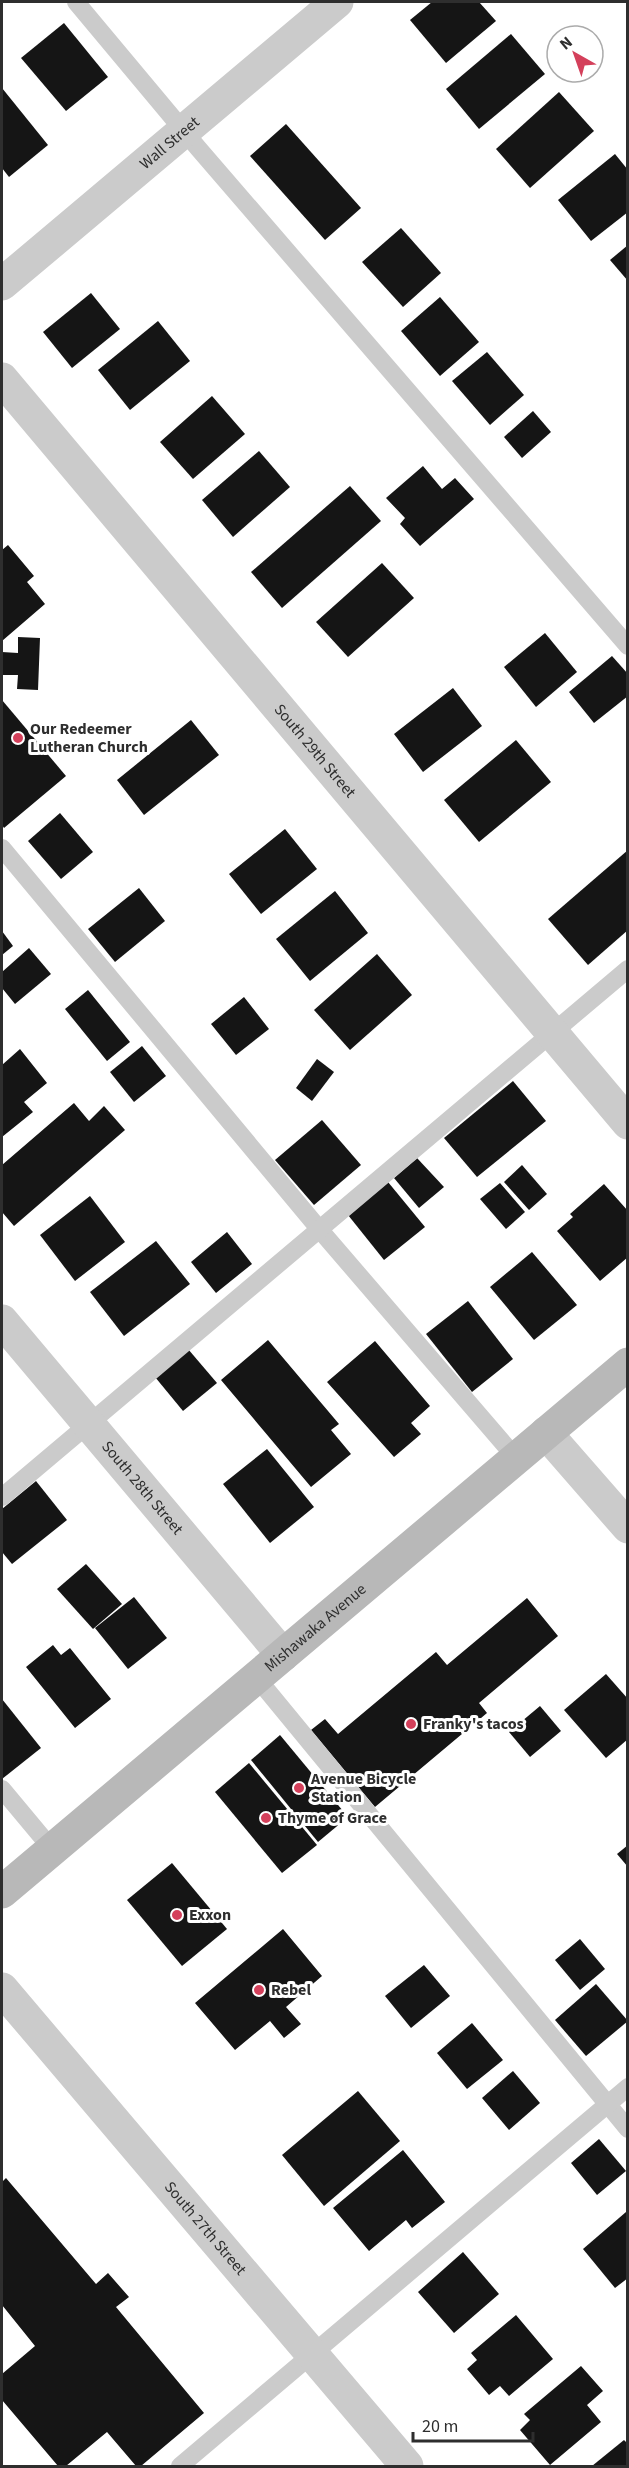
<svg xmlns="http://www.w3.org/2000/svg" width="629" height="2468" viewBox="0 0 629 2468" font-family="'Source Sans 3',sans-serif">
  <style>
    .building { fill: #151515 }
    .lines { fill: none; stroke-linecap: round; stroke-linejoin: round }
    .service { stroke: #cbcbcb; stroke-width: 18 }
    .minor { stroke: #cbcbcb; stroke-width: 33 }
    .secondary { stroke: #b8b8b8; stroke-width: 33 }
    .poi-dot { fill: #d4405b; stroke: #fff; stroke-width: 2 }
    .labels { text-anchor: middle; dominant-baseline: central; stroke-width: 6; stroke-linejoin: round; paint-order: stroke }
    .street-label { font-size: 16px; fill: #2e2e2e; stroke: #fff }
    .poi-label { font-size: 16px; font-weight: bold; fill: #2e2e2e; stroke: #fff; text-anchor: start }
  </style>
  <rect width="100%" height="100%" fill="#fff"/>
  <g class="building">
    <path d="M 432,2 L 479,2 L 496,21 L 446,63 L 410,20 Z"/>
    <path d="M 64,23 L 108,77 L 66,111 L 21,58 Z"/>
    <path d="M 511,34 L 545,74 L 479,129 L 446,89 Z"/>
    <path d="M 2,88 L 48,145 L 9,177 L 2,168 Z"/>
    <path d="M 559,92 L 594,131 L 530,188 L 496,149 Z"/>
    <path d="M 286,124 L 361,208 L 325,240 L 250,156 Z"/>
    <path d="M 615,154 L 628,170 L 628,212 L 591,241 L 558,200 Z"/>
    <path d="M 401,228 L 441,273 L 403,307 L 362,262 Z"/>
    <path d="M 628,245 L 628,281 L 610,260 Z"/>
    <path d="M 91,293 L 120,329 L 72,368 L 43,332 Z"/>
    <path d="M 440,297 L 479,342 L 440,376 L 401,331 Z"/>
    <path d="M 158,321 L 190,361 L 130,410 L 98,370 Z"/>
    <path d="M 487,352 L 524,395 L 490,425 L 452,381 Z"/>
    <path d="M 212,396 L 245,434 L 193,479 L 160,442 Z"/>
    <path d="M 533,411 L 551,432 L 522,458 L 504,437 Z"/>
    <path d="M 259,451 L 290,487 L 233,537 L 202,500 Z"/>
    <path d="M 423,466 L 442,489 L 455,478 L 474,499 L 420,546 L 400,524 L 405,518 L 386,498 Z"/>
    <path d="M 350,486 L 381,521 L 282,608 L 251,572 Z"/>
    <path d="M 8,545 L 34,576 L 27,582 L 45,604 L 2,641 L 2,550 Z"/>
    <path d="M 382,563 L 414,598 L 348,657 L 316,622 Z"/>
    <path d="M 545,633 L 577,672 L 536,707 L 504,667 Z"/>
    <path d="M 18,637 L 40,638 L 38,690 L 17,689 L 18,675 L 2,675 L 2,652 L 18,653 Z"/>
    <path d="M 612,656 L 628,674 L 628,696 L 594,723 L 569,692 Z"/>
    <path d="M 453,688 L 482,726 L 423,772 L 394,734 Z"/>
    <path d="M 2,700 L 66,776 L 4,828 L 2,825 Z"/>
    <path d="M 191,720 L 219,755 L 144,815 L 117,780 Z"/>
    <path d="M 516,740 L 551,782 L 479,842 L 444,800 Z"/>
    <path d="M 60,813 L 93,852 L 61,879 L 28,841 Z"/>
    <path d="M 285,829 L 317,869 L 261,914 L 229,874 Z"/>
    <path d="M 628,850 L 628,930 L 588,965 L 548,919 Z"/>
    <path d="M 139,888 L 165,921 L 115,962 L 88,929 Z"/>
    <path d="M 335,891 L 368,933 L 310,981 L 276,939 Z"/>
    <path d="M 2,931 L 13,946 L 2,955 Z"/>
    <path d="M 29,948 L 51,974 L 15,1004 L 2,988 L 2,972 Z"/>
    <path d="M 377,954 L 412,995 L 350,1050 L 314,1010 Z"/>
    <path d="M 88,990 L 130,1042 L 107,1061 L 65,1009 Z"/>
    <path d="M 244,997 L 269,1029 L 236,1055 L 211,1024 Z"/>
    <path d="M 142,1046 L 166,1076 L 134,1102 L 110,1072 Z"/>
    <path d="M 20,1049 L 47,1083 L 24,1102 L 33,1112 L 2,1137 L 2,1065 Z"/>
    <path d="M 317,1059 L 334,1072 L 312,1101 L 296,1088 Z"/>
    <path d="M 513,1081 L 546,1121 L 477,1177 L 444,1138 Z"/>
    <path d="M 74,1103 L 89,1121 L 104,1106 L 125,1130 L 14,1226 L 2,1212 L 2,1165 Z"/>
    <path d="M 322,1120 L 361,1165 L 314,1205 L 275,1160 Z"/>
    <path d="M 417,1158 L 444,1187 L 419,1208 L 394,1178 Z"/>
    <path d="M 522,1165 L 547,1194 L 529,1210 L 504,1182 Z"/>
    <path d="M 388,1182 L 425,1227 L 384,1260 L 348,1215 Z"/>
    <path d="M 500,1183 L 525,1212 L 506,1229 L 480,1199 Z"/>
    <path d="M 604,1184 L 628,1211 L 628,1257 L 600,1281 L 557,1231 L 573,1217 L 570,1214 Z"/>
    <path d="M 90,1196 L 125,1242 L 75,1281 L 40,1235 Z"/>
    <path d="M 227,1232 L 252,1264 L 216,1293 L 191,1262 Z"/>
    <path d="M 156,1241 L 190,1284 L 124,1336 L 90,1292 Z"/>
    <path d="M 532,1252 L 577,1305 L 534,1340 L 490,1287 Z"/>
    <path d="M 468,1301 L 513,1359 L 472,1392 L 426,1334 Z"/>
    <path d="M 268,1340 L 339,1424 L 331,1430 L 351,1454 L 311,1487 L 221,1380 Z"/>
    <path d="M 375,1341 L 430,1406 L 411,1423 L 421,1434 L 394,1457 L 327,1382 Z"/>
    <path d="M 188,1349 L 217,1383 L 183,1411 L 155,1377 Z"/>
    <path d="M 267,1449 L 314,1507 L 270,1543 L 223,1484 Z"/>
    <path d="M 36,1481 L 67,1520 L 12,1564 L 2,1552 L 2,1509 Z"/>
    <path d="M 86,1564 L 122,1604 L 93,1629 L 57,1589 Z"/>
    <path d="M 134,1597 L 167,1638 L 128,1669 L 95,1628 Z"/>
    <path d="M 527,1598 L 558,1636 L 479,1703 L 487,1713 L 375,1807 L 311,1730 L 325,1719 L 338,1734 L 436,1652 L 447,1665 Z"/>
    <path d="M 53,1645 L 61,1655 L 70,1648 L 111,1699 L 75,1728 L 26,1667 Z"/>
    <path d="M 606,1674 L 628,1699 L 628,1739 L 606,1758 L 564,1710 Z"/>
    <path d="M 2,1699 L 41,1748 L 2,1779 Z"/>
    <path d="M 540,1706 L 561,1731 L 530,1757 L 509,1732 Z"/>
    <path d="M 280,1735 L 348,1817 L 318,1842 L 251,1760 Z"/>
    <path d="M 249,1763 L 317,1845 L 282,1873 L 215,1792 Z"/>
    <path d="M 628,1845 L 628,1867 L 617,1854 Z"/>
    <path d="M 172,1863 L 227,1929 L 182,1966 L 127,1900 Z"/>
    <path d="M 283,1929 L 322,1976 L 286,2007 L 301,2024 L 284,2038 L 270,2021 L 235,2050 L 195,2003 Z"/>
    <path d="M 580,1939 L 605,1969 L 580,1990 L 555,1960 Z"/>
    <path d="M 424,1965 L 450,1996 L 411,2028 L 385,1996 Z"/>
    <path d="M 596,1984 L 628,2021 L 586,2056 L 555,2020 Z"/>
    <path d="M 472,2023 L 503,2060 L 467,2089 L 437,2053 Z"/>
    <path d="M 513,2071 L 540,2103 L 509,2130 L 482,2098 Z"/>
    <path d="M 358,2091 L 400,2141 L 324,2206 L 282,2155 Z"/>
    <path d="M 599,2139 L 626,2171 L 597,2195 L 571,2163 Z"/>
    <path d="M 403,2150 L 445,2202 L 412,2228 L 406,2220 L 369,2251 L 333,2208 Z"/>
    <path d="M 6,2178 L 96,2284 L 108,2273 L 129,2297 L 116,2307 L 204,2413 L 141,2466 L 136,2466 L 107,2432 L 66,2466 L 58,2466 L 2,2400 L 2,2374 L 35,2346 L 2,2305 L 2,2182 Z"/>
    <path d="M 626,2212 L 628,2278 L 615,2288 L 583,2249 Z"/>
    <path d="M 463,2252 L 499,2294 L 454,2333 L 418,2292 Z"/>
    <path d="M 516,2315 L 553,2359 L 509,2396 L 500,2386 L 489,2395 L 467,2369 L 477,2360 L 471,2353 Z"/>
    <path d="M 581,2366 L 603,2391 L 587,2405 L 601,2422 L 550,2465 L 520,2430 L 530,2420 L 524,2414 Z"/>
    <path d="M 624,2440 L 628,2444 L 628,2466 L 592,2466 Z"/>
  </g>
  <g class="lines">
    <g class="service">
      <path d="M 76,2 L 198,148 L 628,646"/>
      <path d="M 2,848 L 320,1230 L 516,1458"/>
      <path d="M 2,1497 L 628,969"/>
      <path d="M 256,1677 L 628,2129"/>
      <path d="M 2,1789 L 52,1849"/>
      <path d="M 180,2466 L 628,2087"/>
    </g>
    <g class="minor">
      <path id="s1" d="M 2,284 L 337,2"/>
      <path id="s2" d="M 2,379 L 628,1123"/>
      <path id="s3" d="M 2,1321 L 283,1655"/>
      <path d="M 546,1433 L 628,1527"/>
      <path id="s4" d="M 2,1989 L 407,2466"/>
    </g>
    <path class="secondary" id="s5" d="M 2,1892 L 628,1364"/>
  </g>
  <g class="poi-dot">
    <circle cx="18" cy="738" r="6"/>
    <circle cx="411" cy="1724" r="6"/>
    <circle cx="299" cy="1788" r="6"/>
    <circle cx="266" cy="1818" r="6"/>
    <circle cx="177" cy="1915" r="6"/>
    <circle cx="259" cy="1990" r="6"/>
  </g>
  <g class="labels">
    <g class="street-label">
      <text stroke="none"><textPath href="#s1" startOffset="219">Wall Street</textPath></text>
      <text stroke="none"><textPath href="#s2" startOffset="486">South 29th Street</textPath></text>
      <text stroke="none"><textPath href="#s3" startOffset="218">South 28th Street</textPath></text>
      <text stroke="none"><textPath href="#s5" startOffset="410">Mishawaka Avenue</textPath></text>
      <text stroke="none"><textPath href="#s4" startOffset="314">South 27th Street</textPath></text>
    </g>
    <g class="poi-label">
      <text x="30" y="729">Our Redeemer<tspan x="30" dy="18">Lutheran Church</tspan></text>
      <text x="423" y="1724">Franky's tacos</text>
      <text x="311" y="1779">Avenue Bicycle<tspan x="311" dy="18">Station</tspan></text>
      <text x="278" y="1818">Thyme of Grace</text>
      <text x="189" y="1915">Exxon</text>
      <text x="271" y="1990">Rebel</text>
    </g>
  </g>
  <rect width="629" height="2468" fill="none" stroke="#2e2e2e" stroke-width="6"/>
  <g transform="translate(575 54) rotate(320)"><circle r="28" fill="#ffffff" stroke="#ababab" stroke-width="1.5"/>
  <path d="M0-4.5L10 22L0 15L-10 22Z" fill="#d4405b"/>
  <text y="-9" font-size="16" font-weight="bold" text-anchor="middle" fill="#2e2e2e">N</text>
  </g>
  <path d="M413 2432v9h120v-9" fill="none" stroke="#2e2e2e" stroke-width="3"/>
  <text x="422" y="2432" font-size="18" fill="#2e2e2e" stroke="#ffffff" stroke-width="4.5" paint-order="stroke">20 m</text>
</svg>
